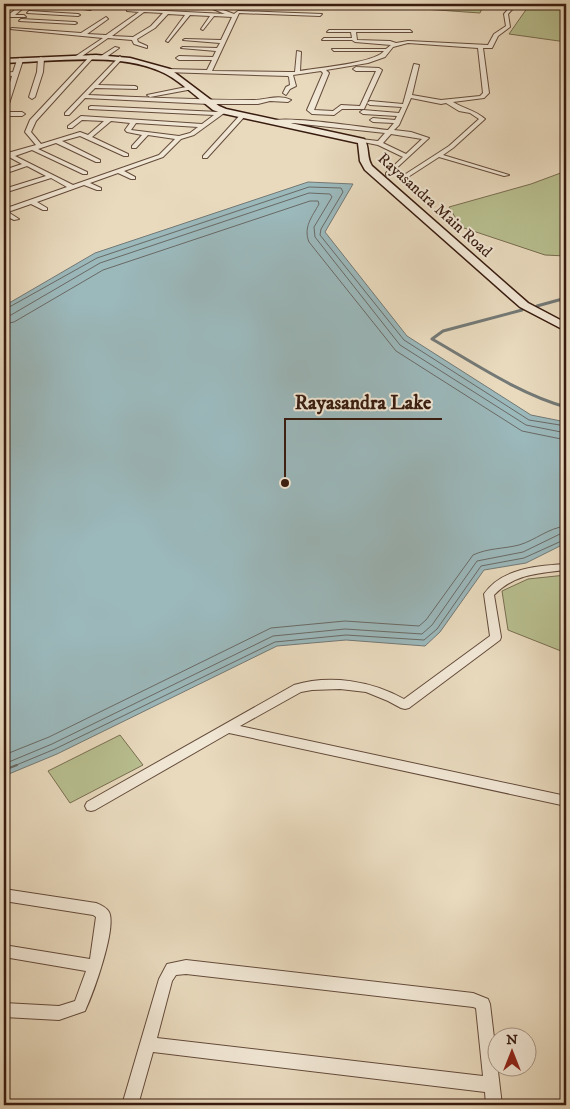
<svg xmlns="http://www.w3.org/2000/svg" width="570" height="1109" viewBox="0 0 570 1109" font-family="'IM FELL DW Pica',serif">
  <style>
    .green { fill: #b8bf90; stroke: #786d50 }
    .water { fill: #9bb8bb; stroke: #737976 }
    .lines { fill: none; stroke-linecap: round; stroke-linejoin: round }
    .shore-far1 { stroke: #6a6a65; stroke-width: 1 }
    .shore { stroke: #6a6a65; stroke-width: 2 }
    .stream { stroke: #737976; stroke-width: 3 }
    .street-casing { stroke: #644b3b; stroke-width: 2 }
    .secondary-casing { stroke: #381b0f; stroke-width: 3 }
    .street { fill: #f1e7d5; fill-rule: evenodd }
    .secondary { fill: #f1e7d5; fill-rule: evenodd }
    .labels { text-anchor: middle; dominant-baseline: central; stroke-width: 4; stroke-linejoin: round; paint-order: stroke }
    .far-street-label { font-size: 16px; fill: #381b0f; stroke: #f1e7d5 }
    .leader { fill: none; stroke: #381b0f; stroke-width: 2 }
    .callout-dot { fill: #381b0f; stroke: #f1e7d5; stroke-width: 2 }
    .callout-label { font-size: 20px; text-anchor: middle; font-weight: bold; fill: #381b0f; stroke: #f1e7d5; stroke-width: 4; stroke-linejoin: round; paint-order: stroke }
  </style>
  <rect width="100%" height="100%" fill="#e9dabe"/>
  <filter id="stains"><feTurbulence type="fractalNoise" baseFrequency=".004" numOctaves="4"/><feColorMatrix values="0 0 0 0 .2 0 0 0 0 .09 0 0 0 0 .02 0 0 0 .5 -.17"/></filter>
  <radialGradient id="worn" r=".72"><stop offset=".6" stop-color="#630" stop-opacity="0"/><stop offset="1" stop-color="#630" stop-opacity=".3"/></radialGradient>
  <g class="green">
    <path d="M 353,4 L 484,4 L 480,13 Z"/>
    <path d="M 530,4 L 566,4 L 566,42 L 509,34 Z"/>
    <path d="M 566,171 L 566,256 L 545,255 L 461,227 L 449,207 L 531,184 Z"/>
    <path d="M 566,575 L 566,653 L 508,630 L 502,591 L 528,579 Z"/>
    <path d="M 120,735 L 143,765 L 70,803 L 48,771 Z"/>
  </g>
  <path class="water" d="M 308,182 L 353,184 L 325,232 L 407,336 L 531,415 L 566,422 L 566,543 L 526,563 L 484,570 L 440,632 L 425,646 L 346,640 L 277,646 L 57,754 L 4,776 L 4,306 L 95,253 Z"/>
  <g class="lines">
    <g class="shore-far1">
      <path d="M 4,310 L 97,258 L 309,187 L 341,188 L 343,192 L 321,229 L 320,235 L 404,340 L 529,420 L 566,426"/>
      <path d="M 4,316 L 11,315 L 100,263 L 309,193 L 330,194 L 332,197 L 314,227 L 315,237 L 400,345 L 526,425 L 566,433"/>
      <path d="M 4,324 L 14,322 L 103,270 L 310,201 L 318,201 L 319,204 C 312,217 303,227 309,242 L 396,351 L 522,431 L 566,440"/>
      <path d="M 4,755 L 49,737 L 271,628 L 345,621 L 419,626 L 426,620 L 473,555 C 488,548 503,549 519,545 C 536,540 548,528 566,526"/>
      <path d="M 4,764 L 52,744 L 273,636 L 345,629 L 422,634 L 432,625 L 477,561 L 523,552 L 560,534 L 566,533"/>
      <path d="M 14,766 L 55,749 L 275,642 L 346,635 L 424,640 L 437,629 L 481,566 L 524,558 L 566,539"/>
    </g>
    <path class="shore" d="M 4,770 L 17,765"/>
    <g class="stream">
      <path d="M 537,306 L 566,298"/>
      <path d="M 522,310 L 443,331 L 432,339 C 474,363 519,394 566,407"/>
    </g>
    <g class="street-casing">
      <g id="street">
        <path d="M 23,4 L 28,4 L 15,15 L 24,15 L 26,17 L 8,17 L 8,15 Z"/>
        <path d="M 51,4 L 61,4 L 92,9 L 90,10 Z"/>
        <path d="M 149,4 L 153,4 L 147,10 L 225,14 L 213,9 L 217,4 L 221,4 L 218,8 L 234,14 L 238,11 L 322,14 L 320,16 L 239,13 L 212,71 L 289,72 L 295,72 L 297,51 L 301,52 L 300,71 C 317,68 375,63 384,51 L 334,51 L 332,49 L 386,49 L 391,45 L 355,42 L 352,40 L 322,40 L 324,38 L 352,38 L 351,32 L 327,32 L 329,30 L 410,30 L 412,32 L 356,32 L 357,40 L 390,41 L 396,43 L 408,41 L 488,45 L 494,34 L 506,26 L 504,14 L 513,4 L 517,4 L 508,14 L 510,27 L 498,36 L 492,48 L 483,48 L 489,93 L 484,98 L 453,102 C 464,109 475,110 485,119 L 453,148 L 443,155 L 509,175 L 504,176 L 439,157 L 405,179 L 401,179 L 401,177 L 449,146 L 479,119 L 470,113 L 459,111 L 446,103 L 441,104 L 411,98 L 399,125 L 394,130 L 411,132 L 429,138 L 388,176 L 386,175 L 386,173 L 403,157 L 378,145 L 358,141 L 361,139 L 378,141 L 385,133 L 293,123 L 275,123 L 272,121 C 284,115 369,128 388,130 L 394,123 L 373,122 L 370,120 L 373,118 L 395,120 L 397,116 L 363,114 L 360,112 L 363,110 L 399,113 L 402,107 L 370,105 L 367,103 L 370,101 L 403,104 L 414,64 L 419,65 L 412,95 L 441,100 L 480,96 L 483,93 L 478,48 L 408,43 L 393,47 L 385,57 L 368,63 L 326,70 L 329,73 L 314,110 L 333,111 L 341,105 L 360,106 L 376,71 L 356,71 L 353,69 L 356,67 L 379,68 L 382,70 L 364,109 L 342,109 L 334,115 L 312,114 L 307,110 L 323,73 L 321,71 L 293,75 L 296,86 L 290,89 L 286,95 L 283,93 L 286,87 L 290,85 L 289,77 L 288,76 L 165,72 L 167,69 L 207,70 L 212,60 L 179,60 L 176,58 L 179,56 L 213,57 L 216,51 L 181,48 L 183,47 L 217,48 L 220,43 L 183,40 L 185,39 L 221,40 L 232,17 L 214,16 L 203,30 L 201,29 L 210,16 L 190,15 L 168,42 L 166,41 L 185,15 L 168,14 L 155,28 L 137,39 L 138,42 L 147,46 L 147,48 L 134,44 L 132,40 L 108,38 L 78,59 L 76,56 L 103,38 L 10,29 L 12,28 L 81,33 L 106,17 L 108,19 L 87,34 L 106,35 L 139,12 L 127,11 L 127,9 L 142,9 ZM 144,12 L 163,13 L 151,26 L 133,37 L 112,36 ZM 391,134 L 422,139 L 406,154 L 383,143 Z"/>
        <path d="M 290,4 L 304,4 L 327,7 L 325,8 Z"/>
        <path d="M 29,11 L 78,14 L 80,15 L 78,16 L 27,13 Z"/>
        <path d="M 21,19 L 75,22 L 77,23 L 75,24 L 19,21 Z"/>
        <path d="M 115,47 L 119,48 L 105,58 L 101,58 L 101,56 Z"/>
        <path d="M 91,55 L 93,58 L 36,121 L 31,132 L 41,144 L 80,132 L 88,135 L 104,121 L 82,120 L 72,128 L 68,128 L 68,126 L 81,116 L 202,124 L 214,115 L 89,109 L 89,107 L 91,106 L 219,112 L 224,109 L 227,111 L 194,135 L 181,139 L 163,157 L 124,171 L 135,177 L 135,179 L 131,179 L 118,173 L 90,183 L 101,188 L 101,190 L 97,190 L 84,185 L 37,202 L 47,208 L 47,210 L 43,210 L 31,204 L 8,212 L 19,219 L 14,220 L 4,215 L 4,209 L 67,187 L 51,178 L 4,193 L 4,189 L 46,176 L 27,166 L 4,174 L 4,170 L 22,164 L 9,157 L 4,159 L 4,154 L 36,145 L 25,132 L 30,120 ZM 111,121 L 130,123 L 125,130 L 127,132 L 142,135 L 132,146 L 132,148 L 136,148 L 148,135 L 175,139 L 159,155 L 73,185 L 15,156 L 32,150 L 83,174 L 87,174 L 87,172 L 38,149 L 56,143 L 96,162 L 100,162 L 100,160 L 62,141 L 80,136 L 124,156 L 128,156 L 128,154 L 92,137 ZM 136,123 L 198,127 L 190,133 L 179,136 L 131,130 Z"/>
        <path d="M 120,56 L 122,59 L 98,85 L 135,86 L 137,87 L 137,89 L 95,88 L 88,95 C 143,97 198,100 253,100 C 266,100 279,94 291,100 L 288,102 L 270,101 L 258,104 L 209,104 L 85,98 L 69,115 L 65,115 L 65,113 Z"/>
        <path d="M 41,57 L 44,59 L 43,72 L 35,97 L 32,99 L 29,97 L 37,72 L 38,59 Z"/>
        <path d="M 20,58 L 23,60 L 7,110 L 4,112 L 4,102 L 12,76 L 4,75 L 4,73 L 13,72 L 17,60 Z"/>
        <path d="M 191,86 L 193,87 L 193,89 L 150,97 L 147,95 Z"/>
        <path d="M 4,112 L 22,112 L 25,114 L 22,116 L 4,116 Z"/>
        <path d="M 241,114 L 246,115 L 207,158 L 203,158 L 203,156 Z"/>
        <path d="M 566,564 L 566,570 C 539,573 514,574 494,595 L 501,637 L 500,640 L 409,708 L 405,709 L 401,708 L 388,701 L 366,692 L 340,689 L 312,690 L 301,692 L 240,726 L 566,796 L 566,806 L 229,733 L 95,810 L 91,811 L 87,810 L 85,806 L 87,802 L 294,685 C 330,674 372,681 404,699 L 490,636 L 484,594 C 502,568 537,566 566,564 Z"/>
        <path d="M 4,889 L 96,903 C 101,905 106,907 109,912 C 117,928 93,994 85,1011 L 59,1020 L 4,1017 L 4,1003 L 59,1006 L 75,1001 L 86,971 L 4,957 L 4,945 L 90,959 L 96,917 L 93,915 L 4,901 Z"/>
        <path d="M 186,960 L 473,993 L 488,999 L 490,1004 L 502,1105 L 486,1105 L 485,1092 L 153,1052 L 138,1105 L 122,1105 L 159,979 L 167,964 ZM 186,974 L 473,1007 L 476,1008 L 483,1076 L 157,1038 L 172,981 L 176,975 Z"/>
      </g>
    </g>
    <g class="secondary-casing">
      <path id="secondary" d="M 96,55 L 130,58 L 170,69 L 219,106 L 226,109 L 364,139 C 370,147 366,157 372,166 L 528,303 L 566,323 L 566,331 L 520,307 L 365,170 L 360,161 L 358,143 L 221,113 L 213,110 C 199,99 179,80 164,73 C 119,51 52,62 4,63 L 4,59 Z"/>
    </g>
    <use href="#street" class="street"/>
    <use href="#secondary" class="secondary"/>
  </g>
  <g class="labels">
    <g class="far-street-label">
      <text transform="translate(435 205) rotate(42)">Rayasandra Main Road</text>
    </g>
  </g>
  <path class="leader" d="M285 483L285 419H442"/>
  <circle class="callout-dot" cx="285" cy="483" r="5"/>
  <g class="callout-label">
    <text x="363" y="409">Rayasandra Lake</text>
  </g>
  <rect width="570" height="1109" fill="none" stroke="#e9dabe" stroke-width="20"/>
  <rect x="5" y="5" width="560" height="1099" fill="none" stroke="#381b0f" stroke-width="2.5"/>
  <rect x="10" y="10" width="550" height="1089" fill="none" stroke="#381b0f"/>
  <g transform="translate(512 1052)"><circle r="24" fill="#f1e7d5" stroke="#a79586"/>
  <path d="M0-4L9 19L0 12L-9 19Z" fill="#8f2418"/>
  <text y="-8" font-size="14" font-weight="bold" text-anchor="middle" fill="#381b0f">N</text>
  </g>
  <rect width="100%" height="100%" filter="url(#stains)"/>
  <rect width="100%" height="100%" fill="url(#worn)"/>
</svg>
